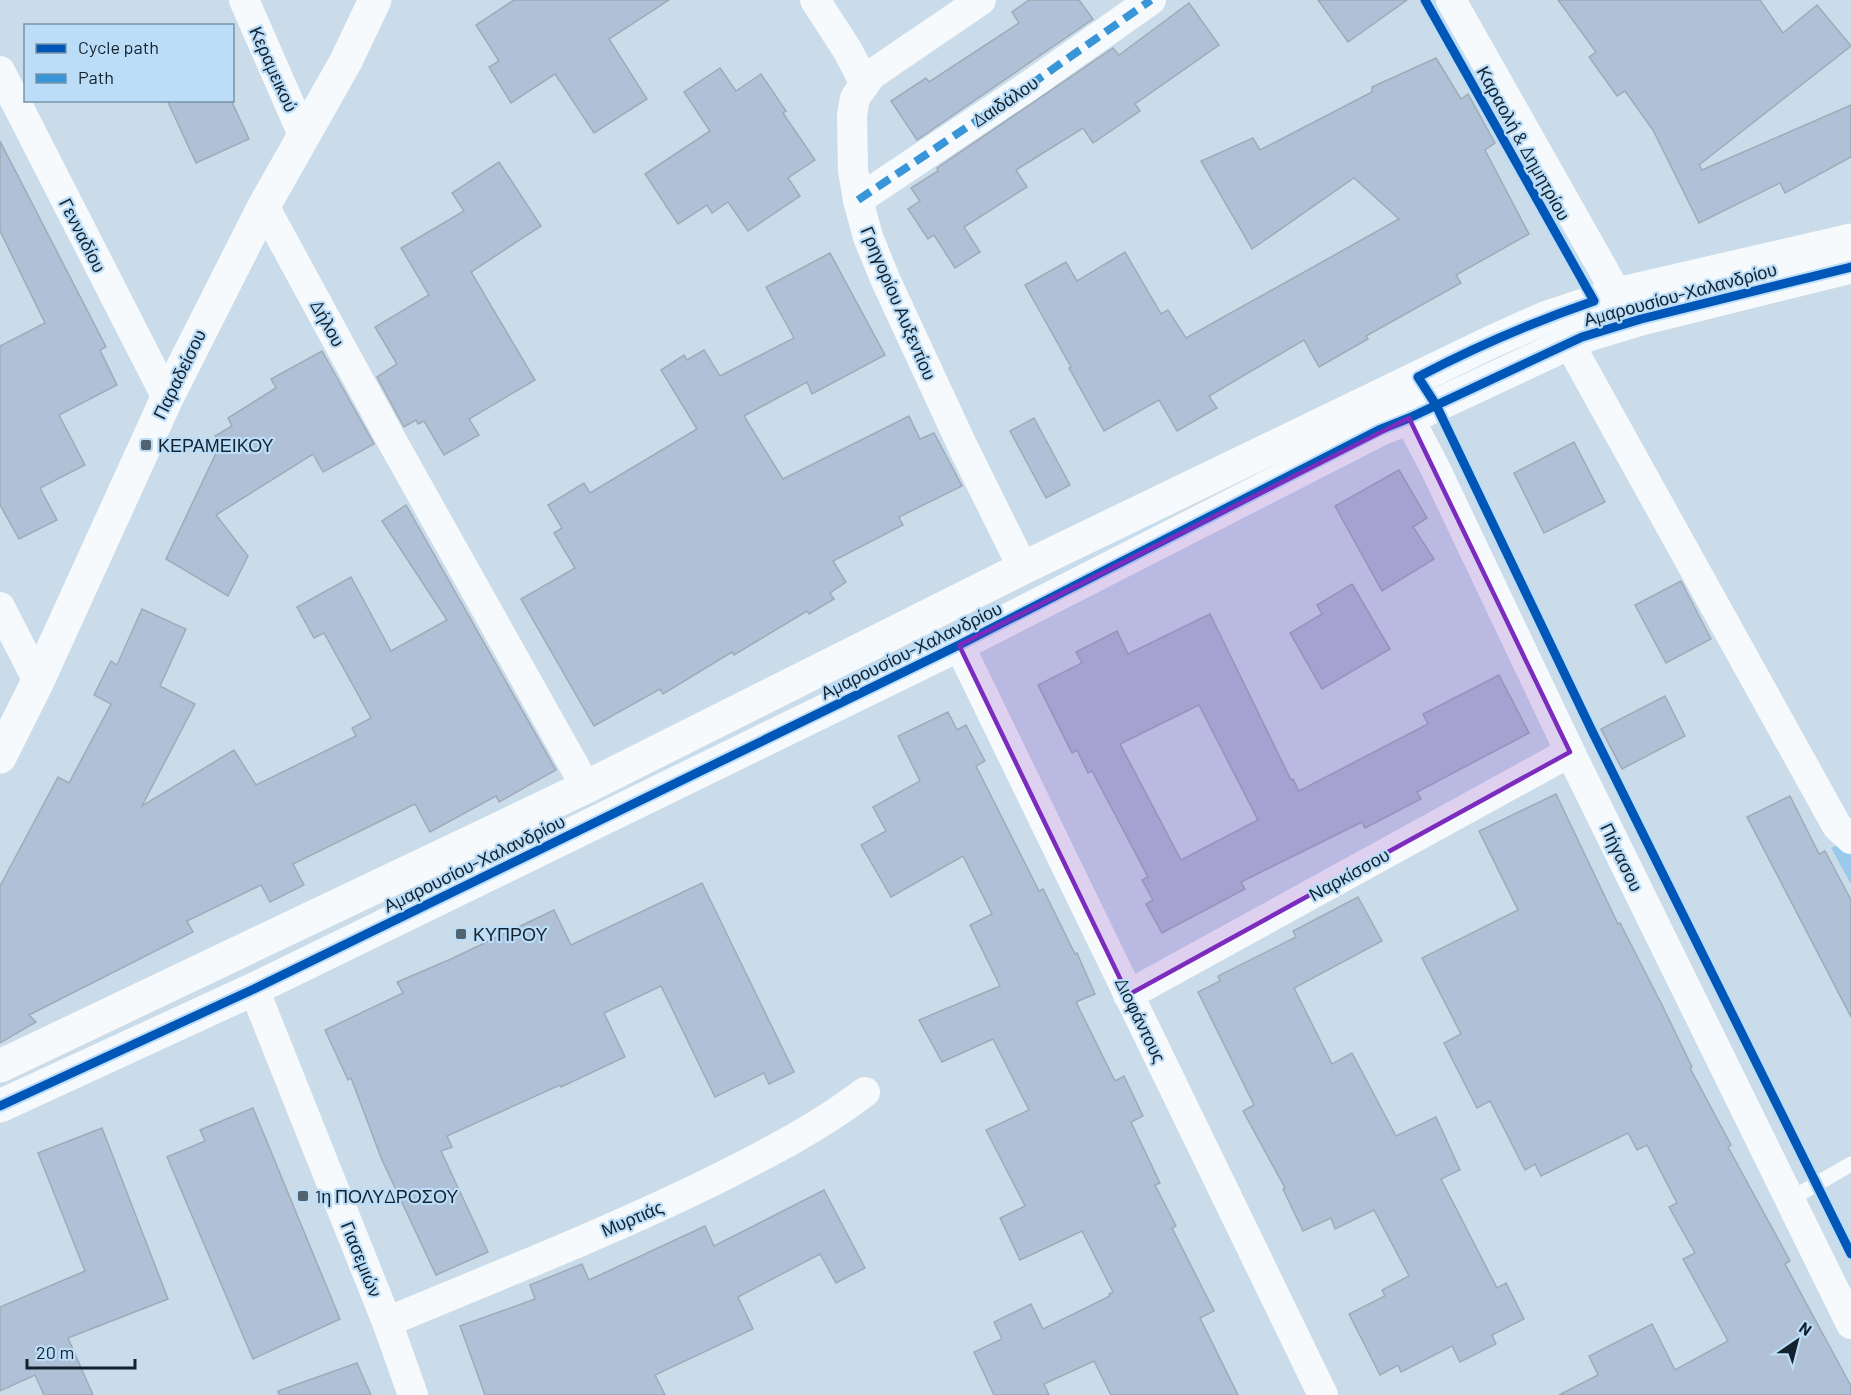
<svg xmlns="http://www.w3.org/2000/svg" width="1851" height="1395" viewBox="0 0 1851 1395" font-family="Barlow,sans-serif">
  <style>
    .green { fill: #9ac9ec }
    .building { fill: #afc0d7; stroke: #9fabb8; stroke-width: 1.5; fill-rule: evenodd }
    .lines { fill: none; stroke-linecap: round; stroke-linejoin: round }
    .service { stroke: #f7fafc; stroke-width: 15 }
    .minor { stroke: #f7fafc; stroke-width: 30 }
    .tertiary { stroke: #f7fafc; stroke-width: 33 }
    .quiet { stroke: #3895d7; stroke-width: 8; stroke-dasharray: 15 8; stroke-linecap: butt }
    .cycleway-casing { stroke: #bcddf8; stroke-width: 13 }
    .cycleway { stroke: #0057b8; stroke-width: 9 }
    .marked { fill: #7b2cbf; fill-opacity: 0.2; stroke: #7b2cbf; stroke-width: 4.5; stroke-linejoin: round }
    .poi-dot { fill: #526370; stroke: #bcddf8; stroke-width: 2 }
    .labels { text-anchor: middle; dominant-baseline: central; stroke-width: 4.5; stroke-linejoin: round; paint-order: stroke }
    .street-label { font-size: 18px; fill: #12222e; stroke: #bcddf8 }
    .poi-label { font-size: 18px; fill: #12222e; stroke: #bcddf8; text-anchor: start }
  </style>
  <rect width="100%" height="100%" fill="#cadcea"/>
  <path class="green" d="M 1851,837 L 1851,884 L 1831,848 Z"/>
  <g class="building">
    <path d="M 514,0 L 669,0 L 609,39 L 647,99 L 594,133 L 555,74 L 511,103 L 489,67 L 499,61 L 476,25 Z"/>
    <path d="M 1029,0 L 1079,0 L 1093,19 L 917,140 L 891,101 L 926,78 L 929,82 L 1019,23 L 1012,12 Z"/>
    <path d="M 1318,0 L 1407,0 L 1348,42 Z"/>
    <path d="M 1558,0 L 1760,0 L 1783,33 L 1817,5 L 1851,46 L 1699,165 L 1702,170 L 1851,105 L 1851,157 L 1785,193 L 1780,183 L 1699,223 L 1653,130 L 1625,91 L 1617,96 L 1589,57 L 1596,52 Z"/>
    <path d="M 1189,3 L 1219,45 L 1135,104 L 1140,111 L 1093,143 L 1083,128 L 1016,170 L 1027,187 L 964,227 L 980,252 L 955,268 L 934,235 L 928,239 L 908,209 L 920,201 L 911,188 L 938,171 L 937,168 L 1113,48 L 1119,55 Z"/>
    <path d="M 1436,58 L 1461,99 L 1468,94 L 1495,143 L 1485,150 L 1529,234 L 1456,275 L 1461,283 L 1366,336 L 1368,339 L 1319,367 L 1304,340 L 1209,396 L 1217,408 L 1177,431 L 1159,400 L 1104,431 L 1069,368 L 1071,367 L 1025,285 L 1066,262 L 1077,281 L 1125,252 L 1161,314 L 1168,310 L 1186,338 L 1399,219 L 1354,178 L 1252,249 L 1201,161 L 1253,138 L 1260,150 L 1372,92 L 1372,87 Z"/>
    <path d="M 720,68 L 736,91 L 761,74 L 786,111 L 783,113 L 815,160 L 788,178 L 800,196 L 748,231 L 728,202 L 712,213 L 707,205 L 678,224 L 645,174 L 710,131 L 684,92 Z"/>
    <path d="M 167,100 L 231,100 L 249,139 L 196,163 Z"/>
    <path d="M 0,141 L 106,347 L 100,350 L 117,385 L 59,415 L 85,465 L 40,488 L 57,520 L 19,539 L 0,505 L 0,346 L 45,323 L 0,231 Z"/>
    <path d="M 499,162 L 541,226 L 471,272 L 535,380 L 469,419 L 479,435 L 444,455 L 424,421 L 418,424 L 416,420 L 404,427 L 377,377 L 397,364 L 375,327 L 429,295 L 401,248 L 464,211 L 452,193 Z"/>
    <path d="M 830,253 L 885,355 L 812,394 L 807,382 L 744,416 L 783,479 L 909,416 L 920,439 L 934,433 L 962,486 L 899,517 L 903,525 L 833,561 L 846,582 L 830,593 L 834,599 L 809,614 L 807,611 L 734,655 L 732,652 L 663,694 L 660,689 L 594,726 L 521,599 L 575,568 L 554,533 L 562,528 L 548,505 L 584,483 L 590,493 L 697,429 L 661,370 L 684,355 L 687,360 L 704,350 L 720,376 L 794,338 L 766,287 Z"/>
    <path d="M 322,351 L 374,444 L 323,472 L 313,454 L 216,515 L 248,556 L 228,596 L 166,559 L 218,449 L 222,447 L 215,436 L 232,426 L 228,418 L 276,388 L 271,379 Z"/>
    <path d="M 1034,418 L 1070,485 L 1046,498 L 1010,431 Z"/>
    <path d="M 1574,442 L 1605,502 L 1544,533 L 1514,473 Z"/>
    <path d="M 1399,470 L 1427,518 L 1413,527 L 1434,559 L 1382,591 L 1335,506 Z"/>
    <path d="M 406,505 L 556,770 L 499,802 L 496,796 L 430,832 L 415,804 L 293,864 L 304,885 L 270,902 L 261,885 L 187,921 L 193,932 L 29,1015 L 36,1022 L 0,1043 L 0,886 L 58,777 L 69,783 L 111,704 L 94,695 L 111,661 L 117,665 L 142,609 L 186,629 L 160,686 L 195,704 L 142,806 L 234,750 L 256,785 L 356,736 L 352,728 L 371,718 L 324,633 L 314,638 L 297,607 L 351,577 L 391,651 L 447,620 L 382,521 Z"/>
    <path d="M 1681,581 L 1711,639 L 1666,663 L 1635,605 Z"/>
    <path d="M 1352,584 L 1390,649 L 1322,689 L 1290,633 L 1322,614 L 1317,605 Z"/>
    <path d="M 1210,614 L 1291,780 L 1293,779 L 1299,791 L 1428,724 L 1423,714 L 1499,675 L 1529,733 L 1417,792 L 1421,799 L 1365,828 L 1362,822 L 1241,882 L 1245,889 L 1162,933 L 1146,904 L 1153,900 L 1142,880 L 1148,877 L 1092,771 L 1088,773 L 1077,750 L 1072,753 L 1038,685 L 1082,663 L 1076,652 L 1117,631 L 1128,654 ZM 1199,705 L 1258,820 L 1181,860 L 1120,744 Z"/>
    <path d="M 1665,696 L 1685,736 L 1622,769 L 1601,729 Z"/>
    <path d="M 948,712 L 957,730 L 966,725 L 985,761 L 976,766 L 1039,891 L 1043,889 L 1075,954 L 1077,953 L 1095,994 L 1076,1002 L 1115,1081 L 1124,1076 L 1143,1116 L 1131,1122 L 1160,1183 L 1155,1185 L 1176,1226 L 1172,1228 L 1214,1311 L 1200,1318 L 1238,1395 L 1111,1395 L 1094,1361 L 1044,1384 L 1049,1395 L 994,1395 L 974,1352 L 1002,1339 L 994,1322 L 1031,1304 L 1043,1329 L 1110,1296 L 1109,1294 L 1113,1292 L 1082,1231 L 1020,1260 L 1000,1218 L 1025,1206 L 986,1130 L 1029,1110 L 993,1039 L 942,1062 L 919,1020 L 1000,986 L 970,925 L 992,914 L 963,856 L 891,897 L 861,845 L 886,831 L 873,807 L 920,781 L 898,736 Z"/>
    <path d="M 1556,794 L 1618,924 L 1620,923 L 1661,1003 L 1692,1067 L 1690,1068 L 1731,1145 L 1728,1147 L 1790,1261 L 1785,1264 L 1851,1386 L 1851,1395 L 1559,1395 L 1598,1375 L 1589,1356 L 1652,1324 L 1675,1370 L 1728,1341 L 1683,1259 L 1695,1253 L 1669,1207 L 1677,1203 L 1647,1145 L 1637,1150 L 1628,1133 L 1541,1176 L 1535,1164 L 1525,1170 L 1490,1101 L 1477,1108 L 1444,1043 L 1461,1034 L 1422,958 L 1518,910 L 1479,831 Z"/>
    <path d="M 1790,796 L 1819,854 L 1825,851 L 1851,900 L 1851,1017 L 1747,817 Z"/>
    <path d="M 702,883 L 794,1072 L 769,1084 L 764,1073 L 715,1097 L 661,986 L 604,1013 L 625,1057 L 561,1087 L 560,1085 L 447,1136 L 452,1147 L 441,1151 L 488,1252 L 436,1275 L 382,1160 L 351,1078 L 348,1080 L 325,1030 L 403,993 L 397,982 L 451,959 L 554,910 L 571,945 Z"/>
    <path d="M 1358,897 L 1382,941 L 1294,988 L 1332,1064 L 1352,1053 L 1396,1136 L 1436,1117 L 1460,1170 L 1441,1179 L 1497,1288 L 1506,1283 L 1524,1319 L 1492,1335 L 1496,1344 L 1460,1362 L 1452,1346 L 1401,1372 L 1398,1365 L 1380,1375 L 1349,1314 L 1385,1296 L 1382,1290 L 1409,1276 L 1374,1210 L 1335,1229 L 1331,1218 L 1303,1231 L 1283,1189 L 1285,1188 L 1243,1111 L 1254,1105 L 1198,992 L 1220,981 L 1218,976 L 1296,937 L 1293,931 Z"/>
    <path d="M 253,1108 L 340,1319 L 253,1359 L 167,1157 L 205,1141 L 200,1130 Z"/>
    <path d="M 102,1128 L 168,1299 L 68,1338 L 93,1395 L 44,1395 L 35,1375 L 0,1391 L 0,1307 L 85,1271 L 38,1153 Z"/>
    <path d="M 824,1190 L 865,1268 L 836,1283 L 820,1254 L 738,1297 L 753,1329 L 655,1375 L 665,1395 L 485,1395 L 460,1326 L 535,1299 L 530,1285 L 582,1264 L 589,1280 L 705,1226 L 714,1246 Z"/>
    <path d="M 357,1363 L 371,1395 L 279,1395 L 278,1391 Z"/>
  </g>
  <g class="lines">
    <path class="service" d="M 1789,1200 L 1851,1164"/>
    <g class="minor">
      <path d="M 244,0 L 304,137"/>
      <path d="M 815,0 L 848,51 L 865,84"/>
      <path d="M 981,0 L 871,75 L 855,98 L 852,115 L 853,170 L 858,200 L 868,237 L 886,281 L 963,447 L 1023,568"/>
      <path d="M 1451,0 L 1617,294"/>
      <path d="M 0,71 L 167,398"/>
      <path d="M 858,200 L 1030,85 L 1151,0"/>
      <path d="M 264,206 L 392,441 L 586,787"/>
      <path d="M 1569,343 L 1837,826 L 1851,839"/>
      <path d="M 1398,397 L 1436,470 L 1570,752 L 1851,1324"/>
      <path d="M 0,607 L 38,681"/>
      <path d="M 959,645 L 1323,1395"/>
      <path d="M 254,989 L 387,1322 L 413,1395"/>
      <path d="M 1128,995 L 1570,752"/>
      <path d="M 387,1322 C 499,1275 612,1231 721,1177 C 772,1151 819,1127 865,1092"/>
    </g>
    <g class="tertiary">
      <path d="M 0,757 L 38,681 L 167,398 L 264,206 L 346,61 L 375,0"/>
      <path d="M 0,1066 L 586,787 L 1023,568 L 1493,341 L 1545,318 L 1617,294 L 1851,240"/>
      <path d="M 0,1106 L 254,989 L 959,645 L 1379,430 L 1409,418 L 1582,337 L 1641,319 L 1851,267"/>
    </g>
    <path class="quiet" d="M 858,200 L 1030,85 L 1151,0"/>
    <g class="cycleway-casing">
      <g id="cycleway">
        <path d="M 1425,0 L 1594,301 C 1533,322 1475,347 1418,377 L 1436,405 L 1592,731 L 1851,1254"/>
        <path d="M 0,1106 L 254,989 L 959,645 L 1379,430 L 1409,418 L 1582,337 L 1641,319 L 1851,267"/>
      </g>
    </g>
    <use href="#cycleway" class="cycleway"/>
  </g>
  <path class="marked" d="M 1409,418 L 1570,752 L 1128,995 L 959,645 Z"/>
  <g class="poi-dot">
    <rect x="140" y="439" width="12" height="12" rx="3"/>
    <rect x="455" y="928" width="12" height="12" rx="3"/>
    <rect x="297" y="1190" width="12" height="12" rx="3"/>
  </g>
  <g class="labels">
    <g class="street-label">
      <text transform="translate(274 69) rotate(66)">Κεραμεικού</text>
      <text transform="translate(1005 101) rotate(-34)">Δαιδάλου</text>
      <text transform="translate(1524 143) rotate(61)">Καραολή &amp; Δημητρίου</text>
      <text transform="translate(83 235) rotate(63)">Γενναδίου</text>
      <text transform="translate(1680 294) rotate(-15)">Αμαρουσίου-Χαλανδρίου</text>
      <text transform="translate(899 303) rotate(67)">Γρηγορίου Αυξεντίου</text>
      <text transform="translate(328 323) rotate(61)">Δήλου</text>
      <text transform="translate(179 374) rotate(-64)">Παραδείσου</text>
      <text transform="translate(911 650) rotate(-26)">Αμαρουσίου-Χαλανδρίου</text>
      <text transform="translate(1622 857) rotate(64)">Πήγασου</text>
      <text transform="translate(474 863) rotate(-26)">Αμαρουσίου-Χαλανδρίου</text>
      <text transform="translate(1349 874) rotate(-29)">Ναρκίσσου</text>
      <text transform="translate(1141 1020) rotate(64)">Διοφάντους</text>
      <text transform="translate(632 1218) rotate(-23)">Μυρτιάς</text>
      <text transform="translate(362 1259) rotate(68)">Γιασεμιών</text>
    </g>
    <g class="poi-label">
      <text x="158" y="445">ΚΕΡΑΜΕΙΚΟΥ</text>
      <text x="473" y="934">ΚΥΠΡΟΥ</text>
      <text x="315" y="1196">1η ΠΟΛΥΔΡΟΣΟΥ</text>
    </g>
  </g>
  <rect x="24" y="24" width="210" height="78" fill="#bcddf8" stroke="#7892a7" stroke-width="1.5"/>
  <rect x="36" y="44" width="30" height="9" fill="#0057b8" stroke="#7892a7" stroke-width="1.5"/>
  <text x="78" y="54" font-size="18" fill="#12222e">Cycle path</text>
  <rect x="36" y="74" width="30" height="9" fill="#3895d7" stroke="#7892a7" stroke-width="1.5"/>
  <text x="78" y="84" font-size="18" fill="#12222e">Path</text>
  <g transform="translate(1797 1341) rotate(35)" stroke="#bcddf8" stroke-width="4.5" paint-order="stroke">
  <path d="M0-4.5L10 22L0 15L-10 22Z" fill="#12222e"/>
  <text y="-9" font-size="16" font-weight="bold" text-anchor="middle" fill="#12222e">N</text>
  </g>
  <path d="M27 1359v9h108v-9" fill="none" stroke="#12222e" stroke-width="3"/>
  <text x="36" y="1359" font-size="18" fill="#12222e" stroke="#bcddf8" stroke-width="4.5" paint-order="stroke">20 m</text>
</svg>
